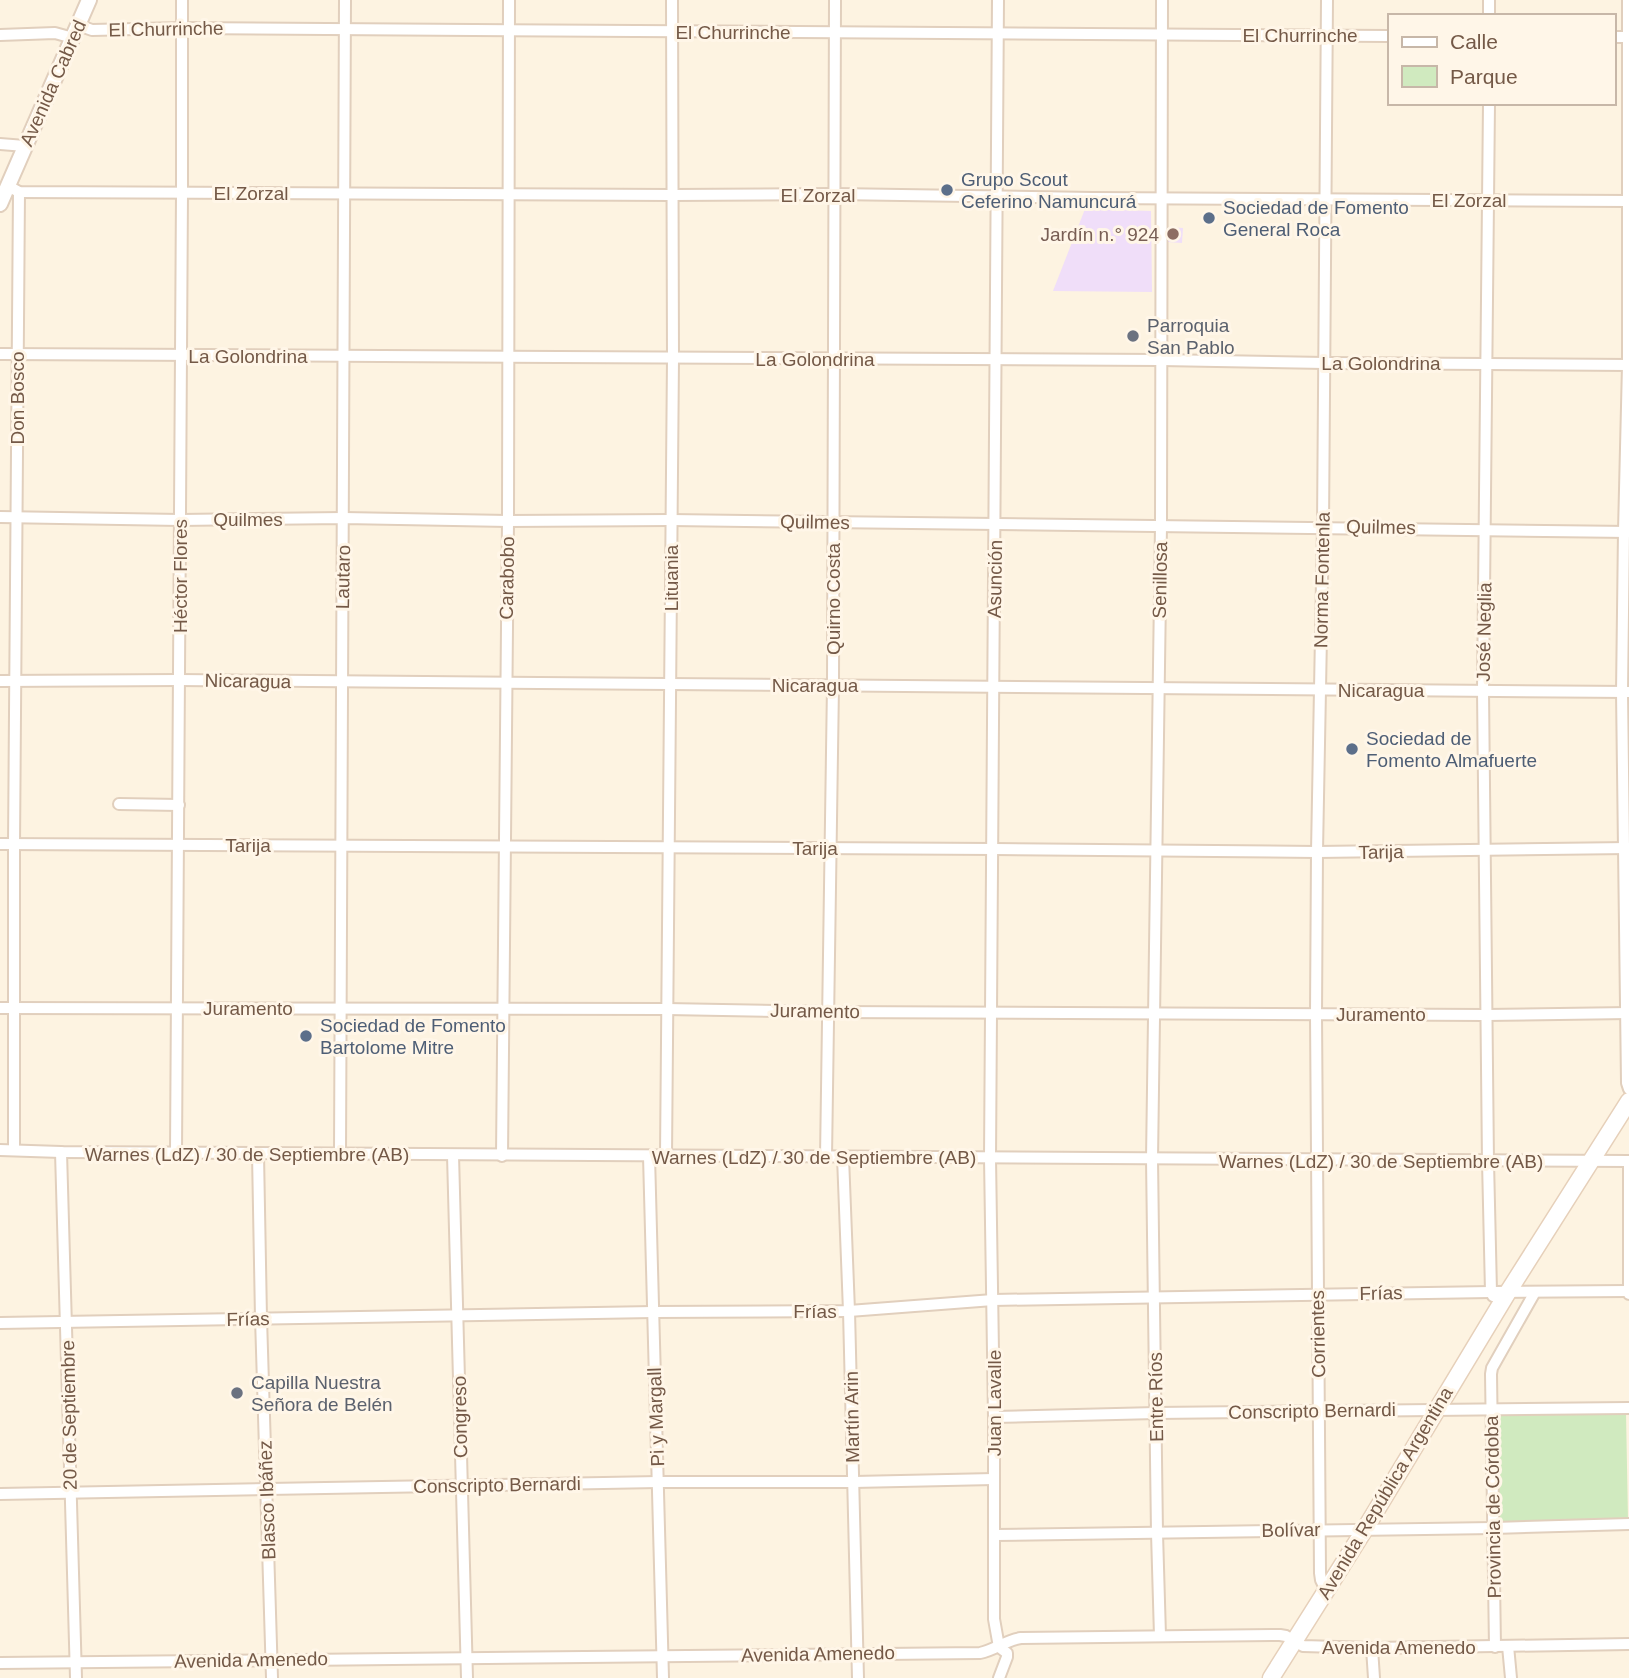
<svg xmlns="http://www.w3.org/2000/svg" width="1629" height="1678" viewBox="0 0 1629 1678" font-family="Arial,sans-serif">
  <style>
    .education { fill: #f0def9 }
    .green { fill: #d0eabf }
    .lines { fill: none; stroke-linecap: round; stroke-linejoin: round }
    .minor-casing { stroke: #e1cfbd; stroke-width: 14 }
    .tertiary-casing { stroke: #e1cfbd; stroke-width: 18 }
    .secondary-casing { stroke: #e6d0ba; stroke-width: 19 }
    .minor { stroke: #fff; stroke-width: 10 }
    .tertiary { stroke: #fff; stroke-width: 14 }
    .secondary { stroke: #fff; stroke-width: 16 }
    .service-dot { fill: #5c6f8a; stroke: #fff6e8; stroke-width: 2.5 }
    .education-dot { fill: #8d6e63; stroke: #fff6e8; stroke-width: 2.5 }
    .worship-dot { fill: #6b7280; stroke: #fff6e8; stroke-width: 2.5 }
    .labels { text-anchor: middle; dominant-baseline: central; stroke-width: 6; stroke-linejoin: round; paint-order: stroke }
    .street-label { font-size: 19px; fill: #745947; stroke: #fff6e8 }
    .service-label { font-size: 19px; fill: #4e5e75; stroke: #fff6e8; text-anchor: start }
    .education-label { font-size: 19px; fill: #785e54; stroke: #fff6e8; text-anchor: end }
    .worship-label { font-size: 19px; fill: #5b616d; stroke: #fff6e8; text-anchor: start }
  </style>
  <rect width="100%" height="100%" fill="#fdf3e1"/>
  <g class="education">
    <path d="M 1085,209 L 1151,211 L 1152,292 L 1053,291 Z"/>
    <path d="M 1167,227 L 1183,228 L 1182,243 L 1168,242 Z"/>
  </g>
  <path class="green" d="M 1626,1413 L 1628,1520 L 1499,1523 L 1496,1415 Z"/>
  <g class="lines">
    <g class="minor-casing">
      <g id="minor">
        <path d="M 998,0 L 990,1158 L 994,1417 L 994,1619 L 999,1647 L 1007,1653 L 1007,1657 L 999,1678"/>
        <path d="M 1628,0 L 1628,365 L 1624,531 L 1622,692 L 1627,1083 L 1629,1089"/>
        <path d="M 1489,16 L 1489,0"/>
        <path d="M 78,25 L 92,30 L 181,28 L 1389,36"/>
        <path d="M 0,35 L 55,33 L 73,38"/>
        <path d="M 1613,37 L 1629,37"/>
        <path d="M 1489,103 L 1483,691 L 1488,1161 L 1491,1292 L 1493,1296"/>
        <path d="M 0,144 L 25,146"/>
        <path d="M 8,186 L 19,192 L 672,195 L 835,194 L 1093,198 L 1629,201"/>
        <path d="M 0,354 L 1161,360 L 1324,363 L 1629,365"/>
        <path d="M 0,517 L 180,520 L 344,518 L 508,521 L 671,520 L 1629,532"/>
        <path d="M 0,681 L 179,680 L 1629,692"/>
        <path d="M 119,804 L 179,805"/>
        <path d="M 0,844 L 994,849 L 1317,852 L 1629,848"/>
        <path d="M 0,1008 L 667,1009 L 829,1012 L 1486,1015 L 1629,1013"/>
        <path d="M 0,1150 L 61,1152 L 1629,1161"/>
        <path d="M 14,1150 L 14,845 L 19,192"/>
        <path d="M 61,1152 C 67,1328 71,1503 76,1678"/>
        <path d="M 176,1153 L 182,193 L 182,0"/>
        <path d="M 258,1154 L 261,1318 L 272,1678"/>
        <path d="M 340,1154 L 345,0"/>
        <path d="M 453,1155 L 467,1678"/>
        <path d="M 502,1156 L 508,521 L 509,0"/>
        <path d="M 649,1156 L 663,1678"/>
        <path d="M 666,1156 L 673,358 L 672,0"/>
        <path d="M 826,1157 L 833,685 L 835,0"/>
        <path d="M 843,1157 L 849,1311 L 858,1678"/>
        <path d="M 1629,1161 L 1629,1294"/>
        <path d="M 0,1323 L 653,1312 L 849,1311 L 993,1300 L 1491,1292 L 1629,1291"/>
        <path d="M 994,1417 L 1156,1413 L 1629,1408"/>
        <path d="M 0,1494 L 658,1482 L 854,1482 L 994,1479"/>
        <path d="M 995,1535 L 1494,1528 L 1629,1524"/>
        <path d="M 1326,1590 L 1321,1580 L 1320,1573 L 1316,1014 L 1317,852 L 1323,527 L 1327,0"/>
        <path d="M 1160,1636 L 1157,1533 L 1152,1159 L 1161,525 L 1162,0"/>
        <path d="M 1508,1646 L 1511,1678"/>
        <path d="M 1495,1647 L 1491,1374 L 1492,1368 L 1535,1292"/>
        <path d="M 1372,1648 L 1374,1678"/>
        <path d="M 0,1663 L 980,1653 C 995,1650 1006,1640 1021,1638 L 1280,1635 L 1286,1636 L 1303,1646 L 1372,1648 L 1629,1644"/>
      </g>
    </g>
    <g class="tertiary-casing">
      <path id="tertiary" d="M 0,204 L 89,0"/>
    </g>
    <g class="secondary-casing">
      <path id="secondary" d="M 1271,1678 L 1365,1529 L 1508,1292 L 1629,1101"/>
    </g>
    <use href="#minor" class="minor"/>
    <use href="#tertiary" class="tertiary"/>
    <use href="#secondary" class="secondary"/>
  </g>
  <g class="service-dot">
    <circle cx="947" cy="190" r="7"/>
    <circle cx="1209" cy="218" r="7"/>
    <circle cx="1352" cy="749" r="7"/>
    <circle cx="306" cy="1036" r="7"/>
  </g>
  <circle class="education-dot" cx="1173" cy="234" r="7"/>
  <g class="worship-dot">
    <circle cx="1133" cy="336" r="7"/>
    <circle cx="237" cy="1393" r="7"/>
  </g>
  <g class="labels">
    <g class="street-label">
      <text transform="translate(166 29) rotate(-1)">El Churrinche</text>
      <text x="733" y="32">El Churrinche</text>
      <text x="1300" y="35">El Churrinche</text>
      <text transform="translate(53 83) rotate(-66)">Avenida Cabred</text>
      <text x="251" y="193">El Zorzal</text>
      <text x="818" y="195">El Zorzal</text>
      <text x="1469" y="200">El Zorzal</text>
      <text x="248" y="356">La Golondrina</text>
      <text x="815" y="359">La Golondrina</text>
      <text x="1381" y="363">La Golondrina</text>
      <text transform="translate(17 398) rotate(-90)">Don Bosco</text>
      <text x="248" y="519">Quilmes</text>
      <text transform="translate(815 522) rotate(1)">Quilmes</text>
      <text transform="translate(1381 527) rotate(1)">Quilmes</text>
      <text transform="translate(180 576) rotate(-90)">Héctor Flores</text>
      <text transform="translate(343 577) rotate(-89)">Lautaro</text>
      <text transform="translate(507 578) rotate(-89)">Carabobo</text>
      <text transform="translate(671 578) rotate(-90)">Lituania</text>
      <text transform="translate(995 579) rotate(-89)">Asunción</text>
      <text transform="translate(1160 580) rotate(-89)">Senillosa</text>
      <text transform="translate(1322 580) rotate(-89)">Norma Fontenla</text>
      <text transform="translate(833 599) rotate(-90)">Quirno Costa</text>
      <text transform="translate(1484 632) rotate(-89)">José Neglia</text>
      <text transform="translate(248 681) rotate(1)">Nicaragua</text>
      <text x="815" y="685">Nicaragua</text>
      <text x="1381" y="690">Nicaragua</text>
      <text x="248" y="845">Tarija</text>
      <text x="815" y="848">Tarija</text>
      <text transform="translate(1381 852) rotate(-1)">Tarija</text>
      <text x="248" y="1008">Juramento</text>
      <text transform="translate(815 1011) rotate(1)">Juramento</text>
      <text x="1381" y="1014">Juramento</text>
      <text x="247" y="1154">Warnes (LdZ) / 30 de Septiembre (AB)</text>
      <text x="814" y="1157">Warnes (LdZ) / 30 de Septiembre (AB)</text>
      <text x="1381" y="1161">Warnes (LdZ) / 30 de Septiembre (AB)</text>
      <text transform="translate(1381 1293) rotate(-1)">Frías</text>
      <text x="815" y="1311">Frías</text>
      <text transform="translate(248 1319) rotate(-1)">Frías</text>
      <text transform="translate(1318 1334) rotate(-91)">Corrientes</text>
      <text transform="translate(1156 1397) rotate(-91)">Entre Ríos</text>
      <text transform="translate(994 1403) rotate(-90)">Juan Lavalle</text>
      <text transform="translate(1312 1411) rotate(-1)">Conscripto Bernardi</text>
      <text transform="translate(69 1415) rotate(-91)">20 de Septiembre</text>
      <text transform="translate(460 1417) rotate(-91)">Congreso</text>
      <text transform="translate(656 1417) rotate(-92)">Pi y Margall</text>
      <text transform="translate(852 1417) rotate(-91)">Martín Arin</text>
      <text transform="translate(497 1485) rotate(-1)">Conscripto Bernardi</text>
      <text transform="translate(1385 1493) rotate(-59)">Avenida República Argentina</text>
      <text transform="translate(267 1500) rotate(-92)">Blasco Ibáñez</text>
      <text transform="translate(1493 1507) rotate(-91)">Provincia de Córdoba</text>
      <text transform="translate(1291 1530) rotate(-1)">Bolívar</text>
      <text x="1399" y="1647">Avenida Amenedo</text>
      <text transform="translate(818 1654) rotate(-1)">Avenida Amenedo</text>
      <text transform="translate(251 1660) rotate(-1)">Avenida Amenedo</text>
    </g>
    <g class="service-label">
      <text x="961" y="179">Grupo Scout<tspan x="961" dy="22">Ceferino Namuncurá</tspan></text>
      <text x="1223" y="207">Sociedad de Fomento<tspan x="1223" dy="22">General Roca</tspan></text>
      <text x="1366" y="738">Sociedad de<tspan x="1366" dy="22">Fomento Almafuerte</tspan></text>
      <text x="320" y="1025">Sociedad de Fomento<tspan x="320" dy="22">Bartolome Mitre</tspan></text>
    </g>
    <g class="education-label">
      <text x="1159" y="234">Jardín n.° 924</text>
    </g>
    <g class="worship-label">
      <text x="1147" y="325">Parroquia<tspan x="1147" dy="22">San Pablo</tspan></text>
      <text x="251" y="1382">Capilla Nuestra<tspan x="251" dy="22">Señora de Belén</tspan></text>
    </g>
  </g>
  <rect x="1388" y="14" width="228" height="91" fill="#fff6e8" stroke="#c7b7a8" stroke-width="2"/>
  <rect x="1402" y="37" width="35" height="10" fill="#ffffff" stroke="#c7b7a8" stroke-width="2"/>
  <text x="1450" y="49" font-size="21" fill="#745947">Calle</text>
  <rect x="1402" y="66" width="35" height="21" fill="#d0eabf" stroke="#c7b7a8" stroke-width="2"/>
  <text x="1450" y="84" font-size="21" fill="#745947">Parque</text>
</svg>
